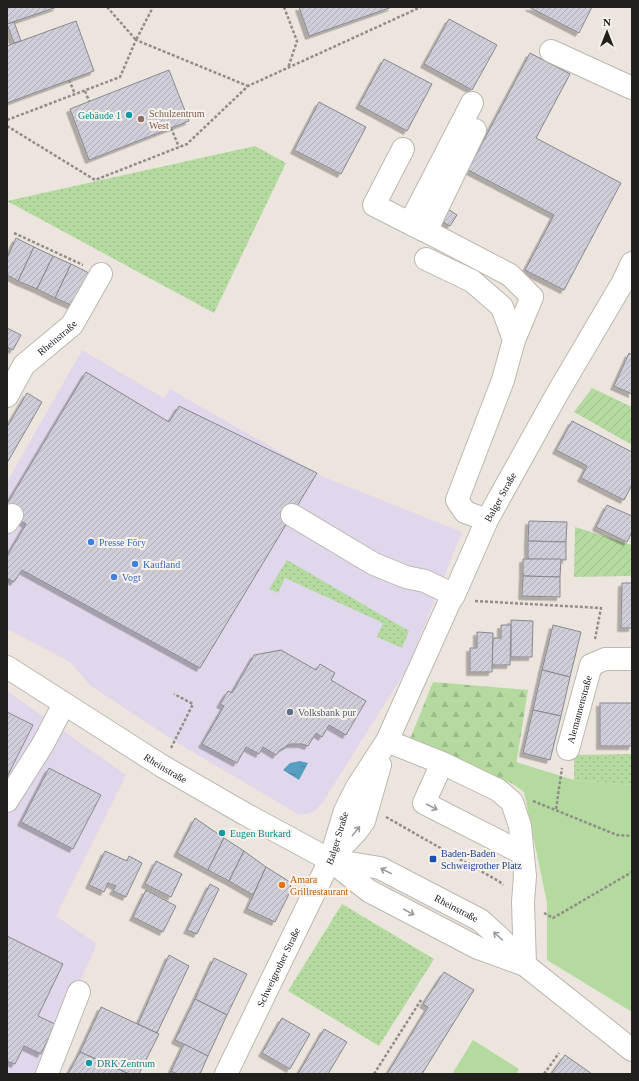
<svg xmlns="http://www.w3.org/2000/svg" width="639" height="1081" viewBox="0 0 639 1081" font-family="Georgia,serif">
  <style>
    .commercial { fill: #e1d7ec }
    .grass { fill: url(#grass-dots) }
    .forest { fill: url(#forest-firs) }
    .park { fill: #b5daa0 }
    .garden { fill: url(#garden-furrows) }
    .water { fill: url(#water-ripples) }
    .building { fill: url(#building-hatch); stroke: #898891; filter: url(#shadow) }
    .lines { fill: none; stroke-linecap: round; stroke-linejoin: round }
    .minor-casing { stroke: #beb7af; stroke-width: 24 }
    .path { stroke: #918d87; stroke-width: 2.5; stroke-dasharray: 3 2; stroke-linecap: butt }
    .minor { stroke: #fff; stroke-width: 22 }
    .oneway { stroke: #9c9b99 }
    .culture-dot { fill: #0f9aa8; stroke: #f9f2ea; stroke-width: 1.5 }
    .education-dot { fill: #8d6e63; stroke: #f9f2ea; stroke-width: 1.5 }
    .shop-dot { fill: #3f7fe0; stroke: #f9f2ea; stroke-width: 1.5 }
    .service-dot { fill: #5c6f8a; stroke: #f9f2ea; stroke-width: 1.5 }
    .transit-dot { fill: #1a4fb4; stroke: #f9f2ea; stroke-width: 1.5 }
    .food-dot { fill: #e8710a; stroke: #f9f2ea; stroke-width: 1.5 }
    .labels { text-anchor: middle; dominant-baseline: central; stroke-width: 4; stroke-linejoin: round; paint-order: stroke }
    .education-label { font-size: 10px; fill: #785e54; stroke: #f9f2ea; text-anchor: start }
    .culture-label { font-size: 10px; fill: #0d838f; stroke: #f9f2ea; text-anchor: start }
    .street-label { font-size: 10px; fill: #22201d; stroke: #f9f2ea }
    .shop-label { font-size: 10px; fill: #366cbe; stroke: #f9f2ea; text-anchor: start }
    .service-label { font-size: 10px; fill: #4e5e75; stroke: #f9f2ea; text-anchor: start }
    .transit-label { font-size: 10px; fill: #164399; stroke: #f9f2ea; text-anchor: start }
    .food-label { font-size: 10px; fill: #c56008; stroke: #f9f2ea; text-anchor: start }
  </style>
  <defs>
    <pattern id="grass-dots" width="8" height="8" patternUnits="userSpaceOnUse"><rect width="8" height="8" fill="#b5daa0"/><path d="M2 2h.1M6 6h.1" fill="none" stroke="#9bbb89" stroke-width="1.8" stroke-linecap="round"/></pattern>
    <pattern id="forest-firs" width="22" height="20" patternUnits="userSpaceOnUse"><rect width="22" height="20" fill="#b5daa0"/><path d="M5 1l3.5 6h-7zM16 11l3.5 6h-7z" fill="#9bbb89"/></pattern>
    <pattern id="garden-furrows" width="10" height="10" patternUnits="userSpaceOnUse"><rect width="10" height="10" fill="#b5daa0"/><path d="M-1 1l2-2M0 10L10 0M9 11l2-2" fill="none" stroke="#9bbb89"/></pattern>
    <pattern id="water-ripples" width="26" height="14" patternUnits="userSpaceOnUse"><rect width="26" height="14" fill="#579fc2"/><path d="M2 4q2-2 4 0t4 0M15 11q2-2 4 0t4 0" fill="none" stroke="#48819d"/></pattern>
    <pattern id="building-hatch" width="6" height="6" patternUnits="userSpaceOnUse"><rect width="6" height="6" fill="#cfcdd7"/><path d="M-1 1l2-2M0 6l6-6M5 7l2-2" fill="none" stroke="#b1b0b8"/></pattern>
    <filter id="shadow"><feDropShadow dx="-3.5" dy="3.5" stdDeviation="0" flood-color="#0004"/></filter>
  </defs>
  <rect width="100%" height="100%" fill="#ece5dd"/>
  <g class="commercial">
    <path d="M 82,350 L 164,398 L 170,389 L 324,477 L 462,532 L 408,667 L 323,802 L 316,810 L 308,814 L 298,814 L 179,744 L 91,686 L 70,662 L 7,629 L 7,482 Z"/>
    <path d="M 7,691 L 126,775 L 56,916 L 97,944 L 38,1074 L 7,1074 Z"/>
  </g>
  <g class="grass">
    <path d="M 255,146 L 286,163 L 214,313 L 7,201 Z"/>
    <path d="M 287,560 L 409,631 L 402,648 L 377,637 L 383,623 L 285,578 L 278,593 L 269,589 Z"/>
    <path d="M 632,754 L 632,785 L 574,780 L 574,755 Z"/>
    <path d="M 342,904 L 434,959 L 379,1046 L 288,991 Z"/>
  </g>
  <path class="forest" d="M 433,682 L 528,690 L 513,784 L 441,753 L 408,744 Z"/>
  <g class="park">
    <path d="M 516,762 L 574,780 L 632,785 L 632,1012 L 547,960 L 547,903 L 524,792 L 513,784 Z"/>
    <path d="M 473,1040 L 519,1069 L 516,1074 L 452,1074 Z"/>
  </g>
  <g class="garden">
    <path d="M 592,388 L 632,407 L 632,445 L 574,412 Z"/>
    <path d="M 575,527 L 632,545 L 632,576 L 574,577 Z"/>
  </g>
  <path class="water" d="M 300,761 L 308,763 L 299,780 L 283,770 L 290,763 Z"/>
  <g class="building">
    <path d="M 7,7 L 57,7 L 7,24 Z"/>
    <path d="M 299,7 L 392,7 L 309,36 Z"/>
    <path d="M 529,7 L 592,7 L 579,33 Z"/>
    <path d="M 449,19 L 497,45 L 472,90 L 424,64 Z"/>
    <path d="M 76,21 L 94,71 L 7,103 L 7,46 Z"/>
    <path d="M 14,22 L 21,41 L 14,43 L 7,24 Z"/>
    <path d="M 530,53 L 570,74 L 536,138 L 621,183 L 564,290 L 525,270 L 554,215 L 468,170 Z"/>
    <path d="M 384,59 L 432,84 L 407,131 L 359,105 Z"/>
    <path d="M 169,70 L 189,121 L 89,160 L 70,109 Z"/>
    <path d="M 319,102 L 366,127 L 341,174 L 294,150 Z"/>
    <path d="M 448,209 L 457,215 L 450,226 L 441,221 Z"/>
    <path d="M 16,238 L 34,247 L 18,281 L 7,275 L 7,258 Z"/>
    <path d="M 34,247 L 53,256 L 37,289 L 18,281 Z"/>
    <path d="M 53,256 L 71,264 L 55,298 L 37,289 Z"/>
    <path d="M 71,264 L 89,273 L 73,306 L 55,298 Z"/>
    <path d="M 7,328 L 21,335 L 13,350 L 7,347 Z"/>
    <path d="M 629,353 L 632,355 L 632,394 L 614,386 Z"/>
    <path d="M 86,372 L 169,422 L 179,406 L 317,473 L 200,668 L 22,570 L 14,582 L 7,578 L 7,556 L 26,524 L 7,513 L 7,504 Z"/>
    <path d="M 27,393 L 42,402 L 7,463 L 7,427 Z"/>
    <path d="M 572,421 L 632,452 L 632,485 L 624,500 L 581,478 L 587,466 L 556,450 Z"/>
    <path d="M 607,505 L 632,516 L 632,532 L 627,542 L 596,527 Z"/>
    <path d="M 529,521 L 567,522 L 566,542 L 528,541 Z"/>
    <path d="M 528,541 L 566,542 L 566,560 L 528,559 Z"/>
    <path d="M 523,559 L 561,559 L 560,577 L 523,576 Z"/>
    <path d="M 523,576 L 560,577 L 560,597 L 522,596 Z"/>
    <path d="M 622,583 L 632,583 L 632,628 L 621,628 Z"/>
    <path d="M 511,620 L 533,621 L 532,657 L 511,657 Z"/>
    <path d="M 501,625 L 511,625 L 510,665 L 492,665 L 493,638 L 501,638 Z"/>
    <path d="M 553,625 L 581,632 L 570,677 L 542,670 Z"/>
    <path d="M 477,632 L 493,633 L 492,672 L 470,672 L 470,648 L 477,648 Z"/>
    <path d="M 281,650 L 316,670 L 320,664 L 335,673 L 331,680 L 366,701 L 346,735 L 329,725 L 322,737 L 316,733 L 308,746 L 302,744 L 290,744 L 280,750 L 276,755 L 263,747 L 259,754 L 246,747 L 237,763 L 202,744 L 224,706 L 220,704 L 228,691 L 232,693 L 254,655 Z"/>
    <path d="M 542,670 L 570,677 L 561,716 L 533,710 Z"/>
    <rect x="600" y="703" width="32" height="43"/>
    <path d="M 533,710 L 561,716 L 550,760 L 523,753 Z"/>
    <path d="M 7,712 L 33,725 L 7,777 Z"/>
    <path d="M 49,768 L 101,795 L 73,849 L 21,822 Z"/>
    <path d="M 195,818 L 224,838 L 208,870 L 177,853 Z"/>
    <path d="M 224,838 L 244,851 L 229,881 L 208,870 Z"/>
    <path d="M 105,851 L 127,861 L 129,856 L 142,863 L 126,897 L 113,891 L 116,886 L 108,883 L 104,892 L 89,885 Z"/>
    <path d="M 244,851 L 266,867 L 253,895 L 229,881 Z"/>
    <path d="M 156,861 L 182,874 L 171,897 L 145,884 Z"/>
    <path d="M 266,867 L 287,880 L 290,883 L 291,888 L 289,894 L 275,922 L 247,909 Z"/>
    <path d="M 210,884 L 219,889 L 197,934 L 187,930 Z"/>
    <path d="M 146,890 L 176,906 L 163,932 L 133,917 Z"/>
    <path d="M 7,936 L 63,964 L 38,1016 L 55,1024 L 41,1054 L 24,1046 L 15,1064 L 7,1061 Z"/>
    <path d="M 169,955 L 189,966 L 157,1033 L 138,1024 Z"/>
    <path d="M 214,958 L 247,974 L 227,1015 L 195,999 Z"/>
    <path d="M 444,972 L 474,990 L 422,1074 L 387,1074 L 428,1007 L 423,1004 Z"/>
    <path d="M 195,999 L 227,1015 L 208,1056 L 175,1040 Z"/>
    <path d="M 101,1007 L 159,1034 L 139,1074 L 129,1074 L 80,1052 Z"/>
    <path d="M 282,1018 L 310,1034 L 290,1069 L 262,1053 Z"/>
    <path d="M 324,1029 L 347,1042 L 328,1074 L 298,1074 Z"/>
    <path d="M 184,1044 L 208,1056 L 200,1074 L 177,1074 L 171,1071 Z"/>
    <path d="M 80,1052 L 129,1074 L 68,1074 Z"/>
    <path d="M 565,1055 L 592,1074 L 551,1074 Z"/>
  </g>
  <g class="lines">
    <g class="minor-casing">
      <g id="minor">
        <path d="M 551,51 L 632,88"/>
        <path d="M 475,130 L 426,231 L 510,275 L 532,297 L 514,340"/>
        <path d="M 403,149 L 374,205 L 423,230"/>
        <path d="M 410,223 L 472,103"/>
        <path d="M 426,259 L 472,281 L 502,307 L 514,340 L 503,380 L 457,500 L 465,512 L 487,520"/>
        <path id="s1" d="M 7,396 L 24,365 L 72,325 L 101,274"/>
        <path d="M 292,515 L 374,564 L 406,577 L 425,581 L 454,595"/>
        <path d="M 7,522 L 12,515"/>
        <path id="s2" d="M 7,667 L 162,766 L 245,814 L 330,860 L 369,891 L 478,948 L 525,965"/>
        <path d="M 387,741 L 442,763 L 498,790 L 512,802 L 520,826 L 525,876 L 523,902 L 525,965"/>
        <path id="s3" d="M 568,749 L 591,665 L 605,659 L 632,659"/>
        <path d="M 442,763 L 424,803 L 522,853"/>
        <path d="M 7,801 L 43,744 L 64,704"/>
        <path d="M 334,855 L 356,832 L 364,821 L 380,765"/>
        <path id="s4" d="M 331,860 L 380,868 L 480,920 L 501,939 L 525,965 L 632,1050"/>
        <path d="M 47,1074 L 79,992"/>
        <path id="s5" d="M 226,1074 L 330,860 L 345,811 L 357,787 L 387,741 L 449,603 L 454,595 L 487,520 L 557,394 L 623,282 L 632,263"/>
      </g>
    </g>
    <g class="path">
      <path d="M 107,7 L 136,40 L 153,7"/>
      <path d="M 284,7 L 297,41 L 288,68"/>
      <path d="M 69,80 L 75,94"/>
      <path d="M 85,91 L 89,101"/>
      <path d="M 7,120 L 120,77 L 136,40 L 248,86"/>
      <path d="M 7,126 L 95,180 L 187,144 L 248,86 L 421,7"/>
      <path d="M 171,128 L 179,147"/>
      <path d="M 14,233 L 83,265"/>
      <path d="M 7,582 L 9,579"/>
      <path d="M 475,601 L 601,608 L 595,639"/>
      <path d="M 171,748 L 193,704 L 174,694"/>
      <path d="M 533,801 L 617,835 L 632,836"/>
      <path d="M 556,809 L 562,768"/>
      <path d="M 386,817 L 500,882 L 503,885"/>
      <path d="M 544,913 L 553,918 L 632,872"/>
      <path d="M 374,1074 L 421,1000"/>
      <path d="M 544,1074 L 559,1053"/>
    </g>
    <use href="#minor" class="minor"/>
  </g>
  <defs><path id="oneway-shaft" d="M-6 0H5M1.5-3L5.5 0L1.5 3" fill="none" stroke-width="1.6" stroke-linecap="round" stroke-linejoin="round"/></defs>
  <g class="oneway">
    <use href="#oneway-shaft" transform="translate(432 807) rotate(27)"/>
    <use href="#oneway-shaft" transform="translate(356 831) rotate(-52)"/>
    <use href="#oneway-shaft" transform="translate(386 871) rotate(-154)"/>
    <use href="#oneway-shaft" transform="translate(409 912) rotate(28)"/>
    <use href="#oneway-shaft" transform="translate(498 936) rotate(-138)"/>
  </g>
  <g class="culture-dot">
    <circle cx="129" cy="115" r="4"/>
    <circle cx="222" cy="833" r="4"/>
    <circle cx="89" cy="1063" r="4"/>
  </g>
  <circle class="education-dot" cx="141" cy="119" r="4"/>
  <g class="shop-dot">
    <circle cx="91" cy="542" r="4"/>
    <circle cx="135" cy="564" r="4"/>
    <circle cx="114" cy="577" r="4"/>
  </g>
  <circle class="service-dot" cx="290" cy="712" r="4"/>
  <rect class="transit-dot" x="429" y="855" width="8" height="8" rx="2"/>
  <circle class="food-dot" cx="282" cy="885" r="4"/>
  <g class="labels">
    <g class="education-label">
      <text x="149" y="113">Schulzentrum<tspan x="149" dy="12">West</tspan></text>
    </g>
    <g class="culture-label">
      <text x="121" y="115" text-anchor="end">Gebäude 1</text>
      <text x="230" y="833">Eugen Burkard</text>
      <text x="97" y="1063">DRK Zentrum</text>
    </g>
    <g class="street-label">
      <text stroke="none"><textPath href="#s1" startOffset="78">Rheinstraße</textPath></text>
      <text stroke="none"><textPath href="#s5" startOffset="640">Balger Straße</textPath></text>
      <text stroke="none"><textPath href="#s3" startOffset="41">Alemannenstraße</textPath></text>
      <text stroke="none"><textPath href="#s2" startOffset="188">Rheinstraße</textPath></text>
      <text stroke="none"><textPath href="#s5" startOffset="261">Balger Straße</textPath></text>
      <text stroke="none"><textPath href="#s4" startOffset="136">Rheinstraße</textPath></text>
      <text stroke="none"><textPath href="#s5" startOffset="119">Schweigrother Straße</textPath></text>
    </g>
    <g class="shop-label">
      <text x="99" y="542">Presse Föry</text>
      <text x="143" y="564">Kaufland</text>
      <text x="122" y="577">Vogt</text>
    </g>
    <g class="service-label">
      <text x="298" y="712">Volksbank pur</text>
    </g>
    <g class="transit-label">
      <text x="441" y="853">Baden-Baden<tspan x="441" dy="12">Schweigrother Platz</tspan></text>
    </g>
    <g class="food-label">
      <text x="290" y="879">Amara<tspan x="290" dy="12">Grillrestaurant</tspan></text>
    </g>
  </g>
  <rect width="639" height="1081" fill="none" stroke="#22201d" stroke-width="16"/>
  <g transform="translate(607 32)" stroke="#f9f2ea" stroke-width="3" paint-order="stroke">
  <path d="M0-3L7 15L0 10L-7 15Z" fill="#22201d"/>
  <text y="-6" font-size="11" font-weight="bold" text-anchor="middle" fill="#22201d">N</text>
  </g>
</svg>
